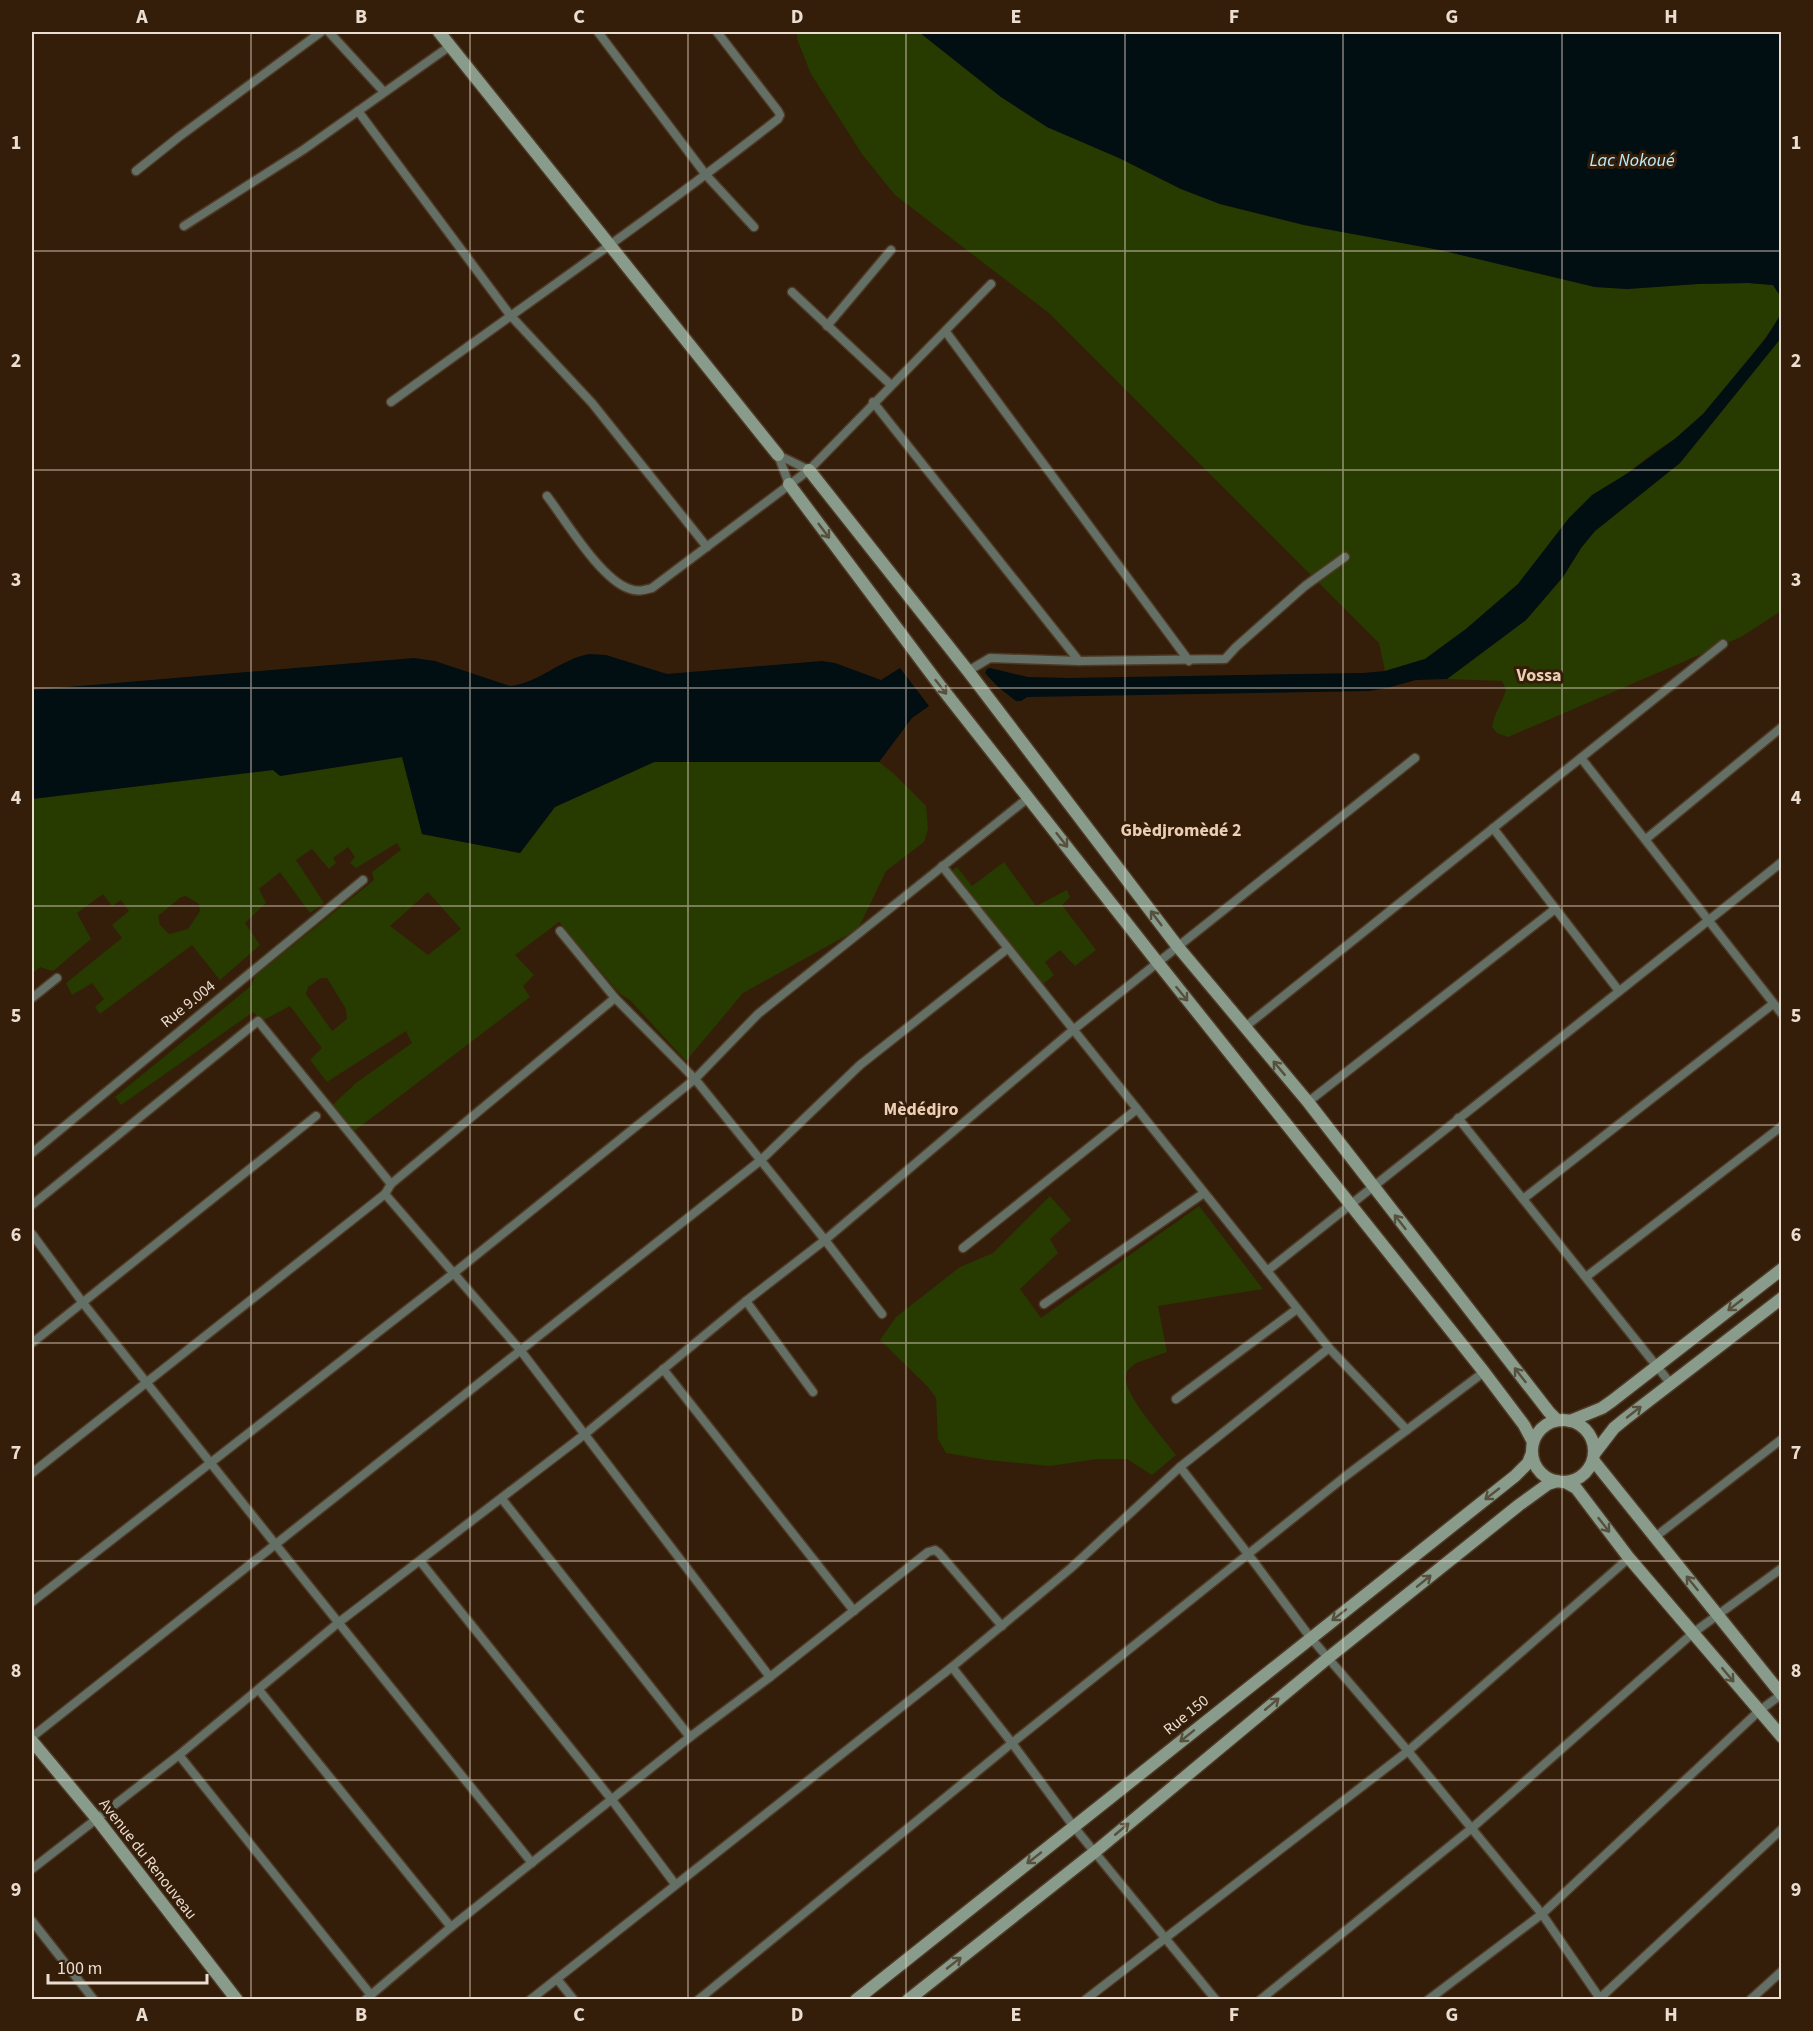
<svg xmlns="http://www.w3.org/2000/svg" width="1813" height="2031" viewBox="0 0 1813 2031" font-family="'Source Sans 3',sans-serif">
  <style>
    .green { fill: #273a00; fill-rule: evenodd }
    .water { fill: #010e12 }
    .lines { fill: none; stroke-linecap: round; stroke-linejoin: round }
    .street-casing { stroke: #4e3925; stroke-width: 11 }
    .secondary-casing { stroke: #4e3925; stroke-width: 15 }
    .street { stroke: #647065; stroke-width: 8 }
    .secondary { stroke: #899b8b; stroke-width: 12 }
    .oneway { stroke: #56503d }
    .grid { fill: none; stroke: #ecddd1; stroke-width: 1.5; stroke-opacity: 0.55 }
    .labels { text-anchor: middle; dominant-baseline: central; stroke-width: 6; stroke-linejoin: round; paint-order: stroke }
    .street-label { font-size: 16px; fill: #ecddd1; stroke: #341e09 }
    .water-label { font-size: 18px; font-style: italic; fill: #b8eefe; stroke: #341e09 }
    .neighbourhood-label { font-size: 18px; font-weight: bold; fill: #ecceb5; stroke: #341e09 }
    .neatline { fill: none; stroke: #ecddd1; stroke-width: 2 }
    .grid-label { font-size: 20px; text-anchor: middle; font-weight: bold; fill: #ecddd1 }
  </style>
  <rect width="100%" height="100%" fill="#341e09"/>
  <g class="green">
    <path d="M 797,32 L 919,32 L 1001,97 L 1047,127 L 1119,158 L 1181,189 L 1220,204 L 1304,225 L 1440,250 L 1595,287 L 1627,289 L 1698,284 L 1748,283 L 1773,285 L 1781,297 L 1781,314 L 1779,319 L 1744,366 L 1703,414 L 1676,438 L 1652,454 L 1569,518 L 1518,584 L 1466,629 L 1425,659 L 1385,671 L 1379,643 L 1049,313 L 895,195 L 862,154 L 811,74 L 797,39 Z"/>
    <path d="M 1781,338 L 1781,611 L 1741,637 L 1508,737 L 1497,733 L 1492,727 C 1494,714 1502,703 1506,690 L 1502,681 L 1447,679 L 1526,620 L 1563,577 L 1581,548 L 1595,531 L 1680,463 Z"/>
    <path d="M 403,757 L 422,834 L 520,853 L 555,807 L 654,762 L 879,762 L 894,774 L 926,806 L 928,829 L 924,842 L 886,871 L 858,929 L 743,993 L 686,1061 L 631,1001 L 619,993 L 559,922 L 515,955 L 534,975 L 523,986 L 530,997 L 349,1135 L 327,1110 L 356,1083 L 412,1043 L 406,1031 L 327,1082 L 310,1060 L 322,1048 L 290,1006 L 262,1021 L 253,1012 L 121,1105 L 115,1097 L 251,986 L 255,976 L 374,880 L 372,872 L 401,850 L 397,843 L 356,868 L 350,863 L 355,857 L 348,847 L 333,858 L 336,863 L 329,869 L 312,849 L 296,860 L 324,903 L 310,913 L 280,872 L 259,889 L 266,903 L 245,923 L 260,945 L 220,980 L 192,945 L 100,1014 L 95,1007 L 104,999 L 92,983 L 72,995 L 66,983 L 122,938 L 112,925 L 129,911 L 121,900 L 112,906 L 103,894 L 77,913 L 91,939 L 53,971 L 40,967 L 32,974 L 32,799 L 273,770 L 281,776 ZM 428,892 L 461,929 L 428,955 L 390,926 ZM 186,896 L 199,904 L 200,911 L 188,929 L 169,934 L 160,925 L 158,916 L 181,897 ZM 321,978 L 327,978 L 346,1009 L 347,1019 L 332,1031 L 306,994 L 308,987 Z"/>
    <path d="M 1004,862 L 1036,906 L 1067,890 L 1070,897 L 1062,905 L 1096,950 L 1075,966 L 1060,950 L 1045,962 L 1054,975 L 1042,985 L 951,871 L 957,867 L 972,886 Z"/>
    <path d="M 1050,1196 L 1071,1220 L 1050,1239 L 1058,1253 L 1020,1289 L 1041,1318 L 1199,1206 L 1263,1289 L 1158,1306 L 1167,1352 L 1136,1363 L 1127,1371 C 1127,1374 1125,1377 1126,1380 C 1127,1398 1164,1439 1176,1455 L 1152,1475 L 1127,1459 L 1097,1459 L 1050,1466 L 987,1460 L 946,1453 L 938,1439 L 936,1398 L 928,1387 L 880,1340 L 896,1317 L 960,1267 L 993,1253 Z"/>
  </g>
  <g class="water">
    <path d="M 919,32 L 1781,32 L 1781,297 L 1773,285 L 1748,283 L 1698,284 L 1627,289 L 1595,287 L 1440,250 L 1304,225 L 1220,204 L 1181,189 L 1119,158 L 1047,127 L 1001,97 Z"/>
    <path d="M 1781,314 L 1781,338 L 1680,463 L 1595,531 L 1581,548 L 1563,577 L 1526,620 L 1447,679 L 1416,680 L 1387,688 L 1369,691 L 1027,697 L 1021,701 L 1016,701 L 998,687 L 985,673 L 987,669 L 990,668 L 1028,677 L 1069,678 L 1363,673 L 1385,671 L 1425,659 L 1466,629 L 1518,584 L 1569,518 L 1592,495 L 1628,473 L 1676,438 L 1703,414 L 1766,338 Z"/>
    <path d="M 589,654 L 606,655 L 667,674 L 822,661 L 835,663 L 881,680 L 900,668 L 929,706 L 912,718 L 879,762 L 654,762 L 555,807 L 520,853 L 422,834 L 402,757 L 280,776 L 273,770 L 32,799 L 32,690 L 414,658 L 435,661 L 510,686 C 539,683 561,659 589,654 Z"/>
  </g>
  <g class="lines">
    <g class="street-casing">
      <g id="street">
        <path d="M 329,32 L 384,92"/>
        <path d="M 598,32 L 706,175 L 754,227"/>
        <path d="M 358,111 L 510,315 L 592,403 L 707,547"/>
        <path d="M 136,171 L 180,136 L 321,32"/>
        <path d="M 184,226 L 303,150 L 450,46"/>
        <path d="M 792,292 L 891,385"/>
        <path d="M 827,326 L 891,250"/>
        <path d="M 946,332 L 1189,661"/>
        <path d="M 391,402 C 520,308 652,218 778,119 L 780,115 L 778,111 L 717,32"/>
        <path d="M 873,402 L 1079,661"/>
        <path d="M 778,455 L 809,470"/>
        <path d="M 778,455 L 789,484"/>
        <path d="M 547,496 C 566,521 601,580 630,589 C 638,592 644,590 652,588 L 809,470 L 991,284"/>
        <path d="M 968,671 L 990,658 L 1079,661 L 1225,659 L 1236,647 L 1305,586 L 1345,557"/>
        <path d="M 1581,758 L 1782,1014"/>
        <path d="M 1493,828 L 1619,991"/>
        <path d="M 1646,839 L 1782,727"/>
        <path d="M 942,866 L 1329,1348 L 1407,1430"/>
        <path d="M 560,931 L 615,998 L 695,1079 L 825,1240 L 882,1314"/>
        <path d="M 32,998 L 57,978"/>
        <path d="M 1245,1027 L 1723,644"/>
        <path d="M 1308,1102 L 1555,909"/>
        <path d="M 1458,1118 L 1671,1384"/>
        <path d="M 32,1153 L 363,880"/>
        <path d="M 391,1184 L 615,998"/>
        <path d="M 1523,1199 L 1773,1004"/>
        <path d="M 32,1205 L 258,1021 L 391,1184 L 385,1194 L 521,1351 L 770,1677"/>
        <path d="M 32,1234 L 83,1303 L 276,1545 L 532,1863"/>
        <path d="M 963,1248 L 1137,1109"/>
        <path d="M 1267,1271 L 1782,862"/>
        <path d="M 1586,1277 L 1782,1126"/>
        <path d="M 746,1301 L 813,1392"/>
        <path d="M 1044,1304 L 1204,1193"/>
        <path d="M 32,1343 L 316,1116"/>
        <path d="M 663,1369 L 854,1611"/>
        <path d="M 1176,1399 L 1297,1309"/>
        <path d="M 1180,1467 L 1248,1554 L 1310,1637 L 1408,1751 L 1542,1914 L 1601,2000"/>
        <path d="M 32,1473 L 385,1194"/>
        <path d="M 502,1499 L 690,1737"/>
        <path d="M 1655,1537 L 1782,1439"/>
        <path d="M 420,1561 L 612,1800 L 675,1884"/>
        <path d="M 32,1602 L 454,1273 L 695,1079 L 758,1014 L 1028,798"/>
        <path d="M 952,1667 L 1012,1743 L 1074,1827 L 1216,2000"/>
        <path d="M 259,1690 L 451,1927"/>
        <path d="M 32,1737 L 761,1160 L 860,1065 L 1007,949"/>
        <path d="M 179,1755 L 371,1995"/>
        <path d="M 32,1869 L 179,1755 L 338,1623 L 585,1434 L 746,1301 L 825,1240 L 1073,1030 L 1415,758"/>
        <path d="M 32,1921 L 94,2000"/>
        <path d="M 557,1979 L 574,2000"/>
        <path d="M 365,2000 L 451,1927 L 690,1737 L 770,1677 L 928,1552 L 935,1550 L 939,1553 L 1002,1626"/>
        <path d="M 530,2000 L 952,1667 L 1071,1568 L 1180,1467 L 1329,1348"/>
        <path d="M 698,2000 L 1012,1743 L 1347,1475 L 1484,1372"/>
        <path d="M 1085,2000 L 1408,1751 L 1629,1558"/>
        <path d="M 1260,2000 L 1472,1828 L 1693,1633 L 1782,1568"/>
        <path d="M 1428,2000 L 1542,1914 L 1759,1711 L 1782,1694"/>
        <path d="M 1598,2000 L 1782,1829"/>
        <path d="M 1750,2000 L 1782,1971"/>
      </g>
    </g>
    <g class="secondary-casing">
      <g id="secondary">
        <path d="M 439,32 L 778,455"/>
        <path d="M 809,470 L 968,671 L 1178,947 L 1308,1102 L 1549,1412 L 1557,1420"/>
        <path d="M 789,484 L 941,687 L 1158,963 L 1484,1372 L 1524,1425 L 1533,1442"/>
        <circle cx="1563" cy="1451" r="31"/>
        <path d="M 1570,1421 L 1602,1408 L 1612,1401 L 1782,1269"/>
        <path d="M 1594,1454 L 1614,1428 L 1625,1419 L 1782,1298"/>
        <path d="M 1593,1460 L 1782,1695"/>
        <path d="M 1565,1482 L 1576,1488 L 1629,1558 L 1782,1737"/>
        <path d="M 32,1741 L 97,1819 L 237,2000"/>
        <path d="M 856,2000 L 1515,1476 L 1528,1463 L 1532,1453"/>
        <path d="M 908,2000 L 1096,1851 L 1328,1658 L 1519,1505 L 1548,1484 L 1557,1481"/>
      </g>
    </g>
    <use href="#street" class="street"/>
    <use href="#secondary" class="secondary"/>
  </g>
  <defs><path id="oneway-shaft" d="M-6 0H5M1.5-3L5.5 0L1.5 3" fill="none" stroke-width="1.6" stroke-linecap="round" stroke-linejoin="round" transform="scale(1.5)"/></defs>
  <g class="oneway">
    <use href="#oneway-shaft" transform="translate(824 531) rotate(53)"/>
    <use href="#oneway-shaft" transform="translate(941 687) rotate(52)"/>
    <use href="#oneway-shaft" transform="translate(1062 840) rotate(52)"/>
    <use href="#oneway-shaft" transform="translate(1156 918) rotate(-127)"/>
    <use href="#oneway-shaft" transform="translate(1182 994) rotate(51)"/>
    <use href="#oneway-shaft" transform="translate(1279 1068) rotate(-130)"/>
    <use href="#oneway-shaft" transform="translate(1400 1222) rotate(-128)"/>
    <use href="#oneway-shaft" transform="translate(1735 1305) rotate(142)"/>
    <use href="#oneway-shaft" transform="translate(1520 1375) rotate(-128)"/>
    <use href="#oneway-shaft" transform="translate(1634 1412) rotate(-38)"/>
    <use href="#oneway-shaft" transform="translate(1492 1494) rotate(142)"/>
    <use href="#oneway-shaft" transform="translate(1604 1525) rotate(52)"/>
    <use href="#oneway-shaft" transform="translate(1424 1581) rotate(-39)"/>
    <use href="#oneway-shaft" transform="translate(1692 1583) rotate(-129)"/>
    <use href="#oneway-shaft" transform="translate(1339 1615) rotate(142)"/>
    <use href="#oneway-shaft" transform="translate(1728 1675) rotate(50)"/>
    <use href="#oneway-shaft" transform="translate(1272 1704) rotate(-40)"/>
    <use href="#oneway-shaft" transform="translate(1187 1736) rotate(141)"/>
    <use href="#oneway-shaft" transform="translate(1122 1829) rotate(-40)"/>
    <use href="#oneway-shaft" transform="translate(1034 1858) rotate(142)"/>
    <use href="#oneway-shaft" transform="translate(954 1963) rotate(-38)"/>
  </g>
  <path class="grid" d="M 251,32 L 251,2000M 470,32 L 470,2000M 688,32 L 688,2000M 906,32 L 906,2000M 1125,32 L 1125,2000M 1343,32 L 1343,2000M 1562,32 L 1562,2000M 32,251 L 1782,251M 32,470 L 1782,470M 32,688 L 1782,688M 32,906 L 1782,906M 32,1125 L 1782,1125M 32,1343 L 1782,1343M 32,1561 L 1782,1561M 32,1780 L 1782,1780"/>
  <g class="labels">
    <g class="street-label">
      <text transform="translate(188 1004) rotate(-39)">Rue 9.004</text>
      <text transform="translate(1186 1715) rotate(-39)">Rue 150</text>
      <text transform="translate(148 1859) rotate(52)">Avenue du Renouveau</text>
    </g>
    <g class="water-label">
      <text x="1632" y="160">Lac Nokoué</text>
    </g>
    <g class="neighbourhood-label">
      <text x="1539" y="675">Vossa</text>
      <text x="1181" y="830">Gbèdjromèdé 2</text>
      <text x="921" y="1109">Mèdédjro</text>
    </g>
  </g>
  <rect width="1813" height="2031" fill="none" stroke="#341e09" stroke-width="66"/>
  <path d="M48 1974v9h159v-9" fill="none" stroke="#ecddd1" stroke-width="3"/>
  <text x="57" y="1974" font-size="18" fill="#ecddd1" stroke="#341e09" stroke-width="4.5" paint-order="stroke">100 m</text>
  <rect x="33" y="33" width="1747" height="1965" class="neatline"/>
  <g class="grid-label">
    <text x="142" y="23">A</text>
    <text x="361" y="23">B</text>
    <text x="579" y="23">C</text>
    <text x="797" y="23">D</text>
    <text x="1016" y="23">E</text>
    <text x="1234" y="23">F</text>
    <text x="1452" y="23">G</text>
    <text x="1671" y="23">H</text>
    <text x="16" y="149">1</text>
    <text x="1796" y="149">1</text>
    <text x="16" y="367">2</text>
    <text x="1796" y="367">2</text>
    <text x="16" y="586">3</text>
    <text x="1796" y="586">3</text>
    <text x="16" y="804">4</text>
    <text x="1796" y="804">4</text>
    <text x="16" y="1022">5</text>
    <text x="1796" y="1022">5</text>
    <text x="16" y="1241">6</text>
    <text x="1796" y="1241">6</text>
    <text x="16" y="1459">7</text>
    <text x="1796" y="1459">7</text>
    <text x="16" y="1677">8</text>
    <text x="1796" y="1677">8</text>
    <text x="16" y="1896">9</text>
    <text x="1796" y="1896">9</text>
    <text x="142" y="2021">A</text>
    <text x="361" y="2021">B</text>
    <text x="579" y="2021">C</text>
    <text x="797" y="2021">D</text>
    <text x="1016" y="2021">E</text>
    <text x="1234" y="2021">F</text>
    <text x="1452" y="2021">G</text>
    <text x="1671" y="2021">H</text>
  </g>
</svg>
